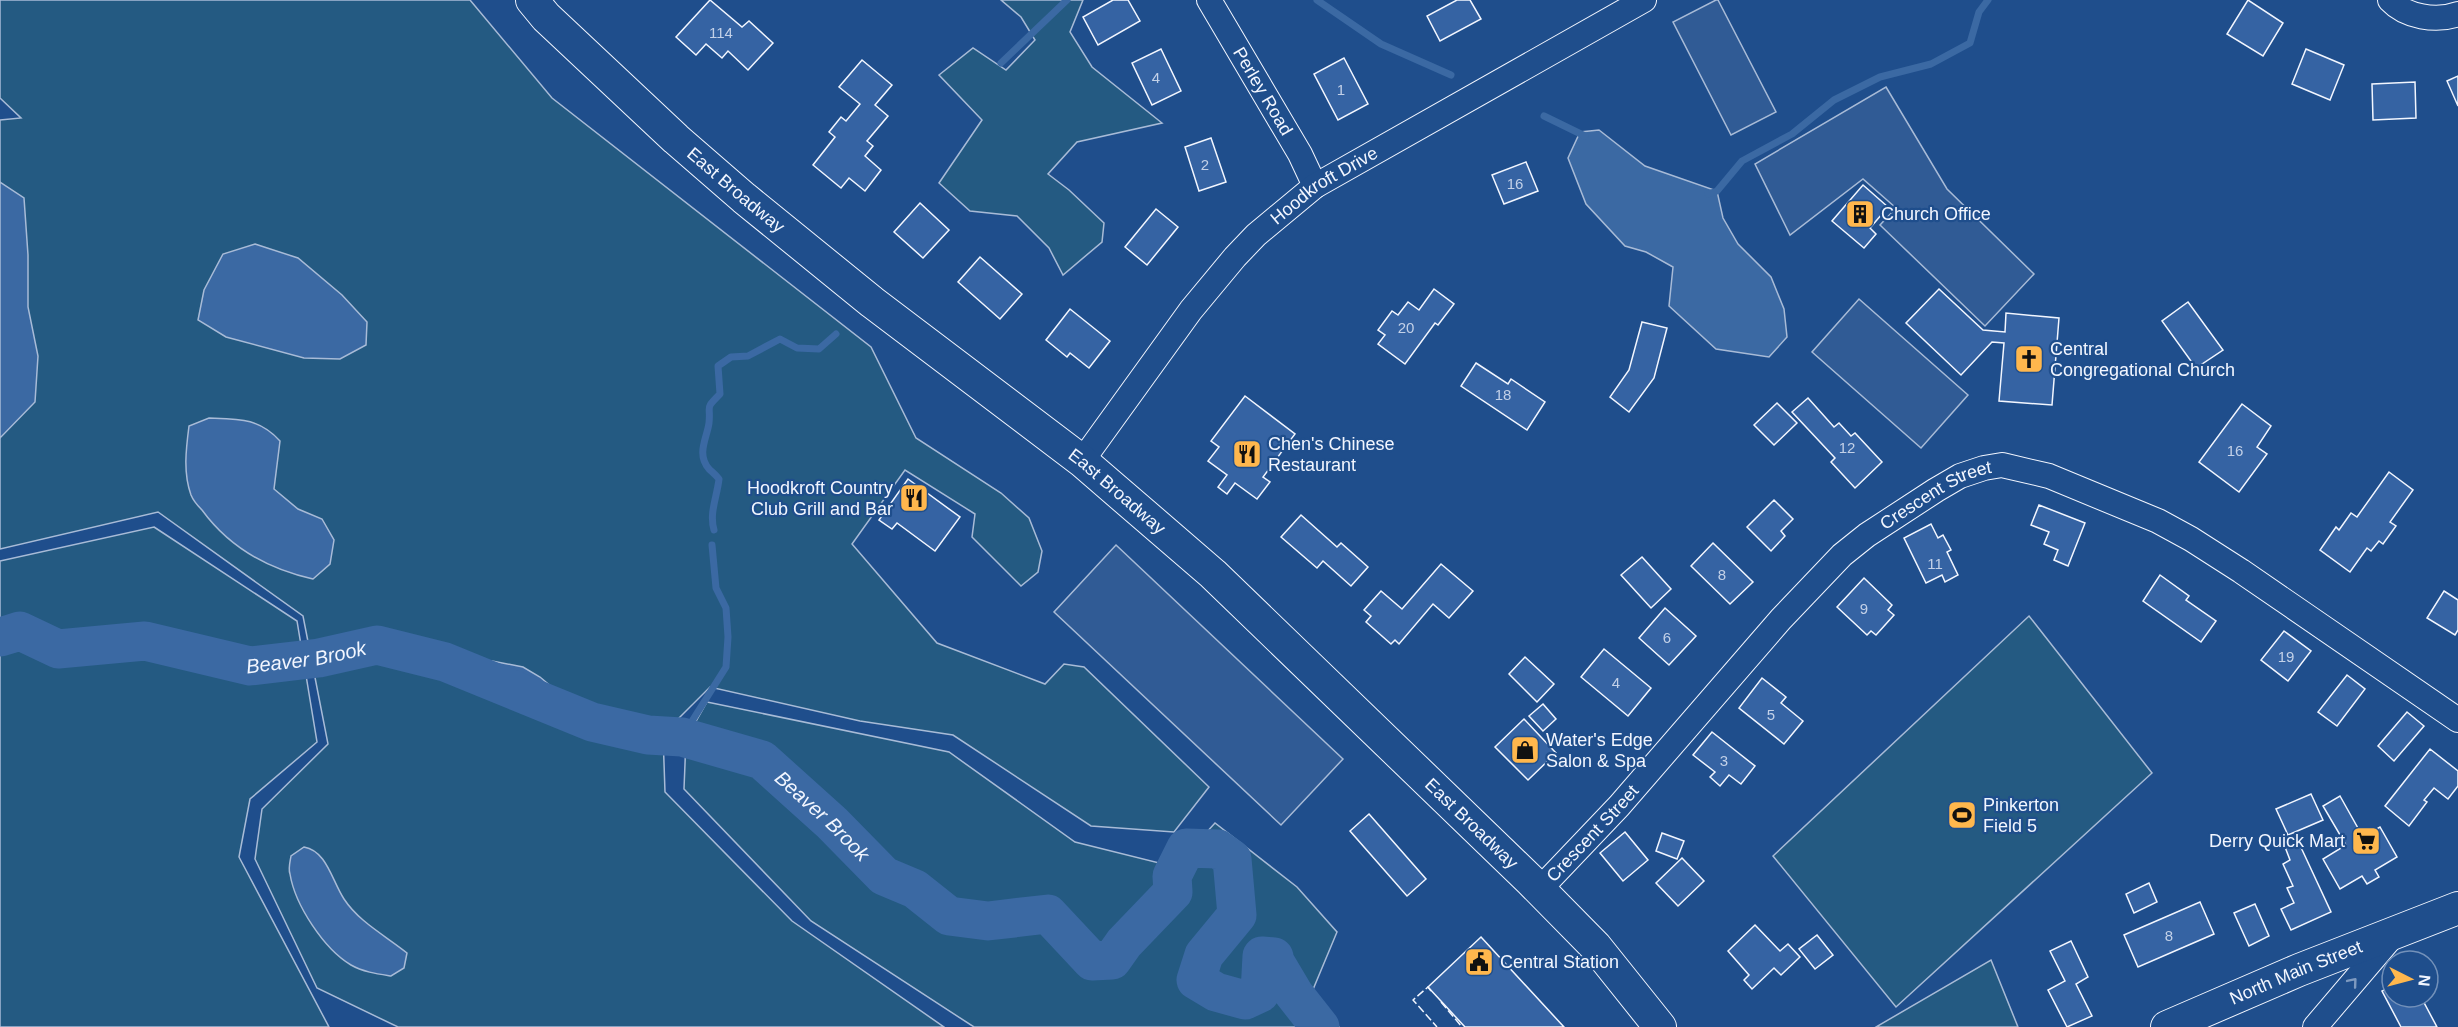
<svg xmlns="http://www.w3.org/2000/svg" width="2458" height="1027" viewBox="0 0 2458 1027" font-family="Helvetica,sans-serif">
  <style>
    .green { fill: #245a82; stroke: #a8bbd7; stroke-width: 1.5 }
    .parking { fill: #305b95; stroke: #a8bbd7; stroke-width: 1.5 }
    .water { fill: #3b69a3; stroke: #a8bbd7; stroke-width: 1.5 }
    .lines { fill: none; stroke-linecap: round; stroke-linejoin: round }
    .stream { stroke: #3b69a3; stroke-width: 7 }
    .river { stroke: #3b69a3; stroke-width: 39 }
    .building { fill: #3563a3; stroke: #f2f6ff; stroke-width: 1.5 }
    .minor-casing { stroke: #f2f6ff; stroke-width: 26 }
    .major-casing { stroke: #f2f6ff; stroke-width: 34 }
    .minor { stroke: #1f4e8c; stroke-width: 24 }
    .major { stroke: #1f4e8c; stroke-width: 32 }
    .fence { stroke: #f2f6ff; stroke-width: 1.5; stroke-dasharray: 8 3; stroke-linecap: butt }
    .oneway { stroke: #7e9ac0 }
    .labels { text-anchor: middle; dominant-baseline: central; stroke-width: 4.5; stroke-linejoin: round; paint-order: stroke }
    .number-label { font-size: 15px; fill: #c3d1e8 }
    .street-label { font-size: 18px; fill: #f2f6ff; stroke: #1f4e8c }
    .poi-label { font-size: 18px; fill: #f2f6ff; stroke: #1f4e8c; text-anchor: start }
    .water-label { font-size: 20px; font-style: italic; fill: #f2f6ff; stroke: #1f4e8c }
  </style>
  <rect width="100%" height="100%" fill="#1f4e8c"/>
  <g class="green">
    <path d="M 0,0 L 470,0 L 552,98 L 871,347 L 916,438 L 1001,493 L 1029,518 L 1042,551 L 1038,572 L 1021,586 L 972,537 L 975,514 L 905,470 L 852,544 L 937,643 L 1045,684 L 1064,664 L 1084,667 L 1209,787 L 1174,832 L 1091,826 L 953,735 L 860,721 L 710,687 L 663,734 L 665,792 L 792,921 L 944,1027 L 398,1027 L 317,988 L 255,859 L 262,809 L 328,744 L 303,616 L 158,512 L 0,549 L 0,120 L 21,118 L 0,98 Z"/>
    <path d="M 1001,0 L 1083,0 L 1070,32 L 1092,67 L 1162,123 L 1077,142 L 1048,174 L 1069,190 L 1104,223 L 1102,242 L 1063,275 L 1049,248 L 1017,216 L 970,211 L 939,183 L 982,120 L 939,75 L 973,48 L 1006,70 L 1035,40 L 1021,17 Z"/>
    <path d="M 154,527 L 297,621 L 317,742 L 250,799 L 239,857 L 329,1027 L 0,1027 L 0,561 Z"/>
    <path d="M 2029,616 L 2152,773 L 1896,1007 L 1773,856 Z"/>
    <path d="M 707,702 L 949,752 L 1075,842 L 1175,867 L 1215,823 L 1297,887 L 1337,932 L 1312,992 L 1339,1027 L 974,1027 L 811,921 L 684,789 L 686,739 Z"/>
    <path d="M 1991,960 L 2018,1027 L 1876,1027 Z"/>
  </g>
  <g class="parking">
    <path d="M 1716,0 L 1718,0 L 1776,112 L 1731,135 L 1673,22 Z"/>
    <path d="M 1886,87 L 1947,189 L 2034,274 L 1985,326 L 1880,225 L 1896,208 L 1863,179 L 1790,235 L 1755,164 Z"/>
    <path d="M 1859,299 L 1968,395 L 1921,448 L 1812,352 Z"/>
    <path d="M 1116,545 L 1343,759 L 1281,825 L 1054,612 Z"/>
  </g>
  <g class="water">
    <path d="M 1599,130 L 1645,166 L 1717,191 L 1723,218 L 1738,244 L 1771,277 L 1784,309 L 1787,337 L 1769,357 L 1716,349 L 1669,306 L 1673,267 L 1646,252 L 1625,246 L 1586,204 L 1568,158 L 1580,132 Z"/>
    <path d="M 0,182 L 24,198 L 28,255 L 28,307 L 38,356 L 35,402 L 0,438 Z"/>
    <path d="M 255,244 L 298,258 L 342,295 L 367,322 L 366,345 L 340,359 L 304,358 L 226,337 L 198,320 L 204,290 L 223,254 Z"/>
    <path d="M 209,418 C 239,419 259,418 280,441 L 274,489 L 298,509 L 322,519 L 334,540 L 330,564 L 313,579 C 268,569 229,547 202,510 C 198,506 193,500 191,495 C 183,473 186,449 189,426 Z"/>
    <path d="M 394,645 L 411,646 L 431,654 L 465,661 L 492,661 L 523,667 L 540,677 L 559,693 L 600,716 L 625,724 L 677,731 L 675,750 L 659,746 L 603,741 L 521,690 L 497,683 L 442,680 L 385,658 Z"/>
    <path d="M 304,847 C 327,851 332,881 344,899 C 359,922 386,936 407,953 L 404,968 L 391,976 C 378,974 363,972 351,965 C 324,949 295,905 290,874 C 288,869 290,862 291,856 Z"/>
  </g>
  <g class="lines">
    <g class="stream">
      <path d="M 1317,0 L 1381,44 L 1451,75"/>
      <path d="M 1001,63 L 1067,0"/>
      <path d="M 1544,116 L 1585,136"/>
      <path d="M 1708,194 L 1717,191 L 1742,161 L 1792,134 L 1834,100 L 1880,77 L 1931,64 L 1970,43 L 1979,12 L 1988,0"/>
      <path d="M 714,530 C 709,513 717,497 719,479 C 716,475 712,472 709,469 C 696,454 707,438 709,423 C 711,404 704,410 720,394 L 718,366 L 731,357 L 748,356 L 780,339 L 797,348 L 819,349 L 836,334"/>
      <path d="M 682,737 L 726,667 L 728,637 L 726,608 L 716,588 L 712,545"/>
    </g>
    <path class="river" id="s1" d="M 0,637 L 20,631 L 58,649 L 145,641 L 250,666 L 319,658 L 377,645 L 445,662 L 592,722 L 648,735 L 682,737 L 762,760 L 832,823 L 884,876 L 915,889 L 949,916 L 988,921 L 1048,914 L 1092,961 L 1112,960 L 1124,943 L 1173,892 L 1172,876 L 1186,848 L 1218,849 L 1232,859 L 1237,915 L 1204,955 L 1196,980 L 1216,992 L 1245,1000 L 1260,993 L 1262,956 L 1274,957 L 1275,962 L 1294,994 L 1320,1027"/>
  </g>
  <g class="building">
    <path d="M 710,0 L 742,27 L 749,21 L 773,43 L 748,70 L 728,51 L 722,58 L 706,44 L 696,55 L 676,37 Z"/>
    <path d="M 1113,0 L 1128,0 L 1140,21 L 1098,45 L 1083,17 Z"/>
    <path d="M 1457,0 L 1470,0 L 1481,19 L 1440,41 L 1427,16 Z"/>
    <path d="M 2248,0 L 2283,23 L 2263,56 L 2227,34 Z"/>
    <path d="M 1161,49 L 1181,91 L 1152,105 L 1132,63 Z"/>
    <path d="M 2306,49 L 2344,65 L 2330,100 L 2292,84 Z"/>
    <path d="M 1344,58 L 1368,104 L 1338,120 L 1314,74 Z"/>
    <path d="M 862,60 L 892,85 L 875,105 L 888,116 L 867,141 L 873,146 L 865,156 L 881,170 L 865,191 L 849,178 L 841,188 L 813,165 L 835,137 L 829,132 L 841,117 L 846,121 L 860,104 L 839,87 Z"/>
    <path d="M 2458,76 L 2458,106 L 2447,81 Z"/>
    <path d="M 2415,82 L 2416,118 L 2373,120 L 2372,84 Z"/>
    <path d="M 1211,138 L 1226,182 L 1199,191 L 1185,147 Z"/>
    <path d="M 1526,162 L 1538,191 L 1504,204 L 1492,175 Z"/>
    <path d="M 1863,185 L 1888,207 L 1870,228 L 1876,234 L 1864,248 L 1832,221 Z"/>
    <path d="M 920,203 L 949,230 L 923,258 L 894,232 Z"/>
    <path d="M 1156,209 L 1178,227 L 1147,265 L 1125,247 Z"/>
    <path d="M 980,257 L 1022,294 L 1000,319 L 958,282 Z"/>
    <path d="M 1434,289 L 1454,304 L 1438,325 L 1435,323 L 1405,364 L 1378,344 L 1385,335 L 1378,330 L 1392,311 L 1398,315 L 1408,302 L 1419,310 Z"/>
    <path d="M 1939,289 L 1983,330 L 2005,332 L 2006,313 L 2059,318 L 2052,405 L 1999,401 L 2004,343 L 1992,342 L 1961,375 L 1906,323 Z"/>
    <path d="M 2188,302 L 2223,350 L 2196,368 L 2162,321 Z"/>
    <path d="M 1070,309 L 1110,341 L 1089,368 L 1070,353 L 1067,357 L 1046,340 Z"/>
    <path d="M 1642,322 L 1667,328 L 1654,378 L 1629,412 L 1610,397 L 1629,370 Z"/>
    <path d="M 1476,363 L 1508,384 L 1511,379 L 1545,402 L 1527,430 L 1461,386 Z"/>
    <path d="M 1245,396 L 1295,434 L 1263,477 L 1270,482 L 1257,499 L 1235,483 L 1227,494 L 1218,487 L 1227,475 L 1208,461 L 1219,447 L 1211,441 Z"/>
    <path d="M 1808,398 L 1834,427 L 1839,423 L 1851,436 L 1855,433 L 1882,462 L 1855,488 L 1831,462 L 1835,458 L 1792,412 Z"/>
    <path d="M 1777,403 L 1797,423 L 1774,445 L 1754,425 Z"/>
    <path d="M 2242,404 L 2271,426 L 2257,447 L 2267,454 L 2239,492 L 2199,462 Z"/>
    <path d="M 2389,472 L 2413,490 L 2390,522 L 2396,526 L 2383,544 L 2379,541 L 2371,551 L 2367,548 L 2350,572 L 2320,550 L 2336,527 L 2339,530 L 2351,513 L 2357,517 Z"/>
    <path d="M 908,479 L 960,517 L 935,551 L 897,523 L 892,529 L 879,520 Z"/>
    <path d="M 1774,500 L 1793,519 L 1781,531 L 1785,536 L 1771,551 L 1747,527 Z"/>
    <path d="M 2039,505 L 2085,523 L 2068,566 L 2054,560 L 2058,550 L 2044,544 L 2049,532 L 2031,525 Z"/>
    <path d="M 1301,515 L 1337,547 L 1341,543 L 1368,567 L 1351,586 L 1323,561 L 1317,568 L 1281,537 Z"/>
    <path d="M 1931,524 L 1938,538 L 1943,535 L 1951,550 L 1947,552 L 1958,575 L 1945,582 L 1942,575 L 1926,583 L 1904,538 Z"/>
    <path d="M 1713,543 L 1753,582 L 1730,604 L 1691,566 Z"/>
    <path d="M 1642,557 L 1671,589 L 1651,608 L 1621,575 Z"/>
    <path d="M 1441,564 L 1473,591 L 1449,618 L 1433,604 L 1399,644 L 1395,640 L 1391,644 L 1366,622 L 1371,616 L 1364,610 L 1381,591 L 1402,609 Z"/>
    <path d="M 2160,575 L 2189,596 L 2186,600 L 2216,621 L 2201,642 L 2143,601 Z"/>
    <path d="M 1864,578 L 1892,605 L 1888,610 L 1894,615 L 1876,635 L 1871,631 L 1867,635 L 1837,607 Z"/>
    <path d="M 2444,591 L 2458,600 L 2458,630 L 2455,635 L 2427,618 Z"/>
    <path d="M 1665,608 L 1696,636 L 1669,665 L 1639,638 Z"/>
    <path d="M 2284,631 L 2311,651 L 2288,681 L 2261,660 Z"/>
    <path d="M 1604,649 L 1651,688 L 1628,716 L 1581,677 Z"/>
    <path d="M 1525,657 L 1554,684 L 1537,702 L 1509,674 Z"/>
    <path d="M 2347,675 L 2365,689 L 2337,726 L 2318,712 Z"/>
    <path d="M 1762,678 L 1786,697 L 1781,703 L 1803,721 L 1784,744 L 1739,708 Z"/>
    <path d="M 1543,704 L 1556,719 L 1543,731 L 1529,716 Z"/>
    <path d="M 2407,712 L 2424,726 L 2394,761 L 2378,746 Z"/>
    <path d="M 1524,719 L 1556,753 L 1528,780 L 1495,747 Z"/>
    <path d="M 1712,732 L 1755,766 L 1741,784 L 1729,775 L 1720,786 L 1710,777 L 1715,772 L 1693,755 Z"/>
    <path d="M 2430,749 L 2458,771 L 2458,786 L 2448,799 L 2434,788 L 2424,800 L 2427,802 L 2409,826 L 2385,806 Z"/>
    <path d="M 2311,794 L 2323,820 L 2288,835 L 2276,809 Z"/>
    <path d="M 2340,796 L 2363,837 L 2380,827 L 2397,857 L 2375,870 L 2379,877 L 2367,884 L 2362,876 L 2340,889 L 2323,859 L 2346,845 L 2323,806 Z"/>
    <path d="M 1369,814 L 1426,879 L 1407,896 L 1350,831 Z"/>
    <path d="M 1625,832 L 1648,860 L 1623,881 L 1600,853 Z"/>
    <path d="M 1662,833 L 1684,841 L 1677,859 L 1656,851 Z"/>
    <path d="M 2298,841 L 2331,912 L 2291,930 L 2281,909 L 2294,903 L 2287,888 L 2293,886 L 2283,864 L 2290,860 L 2285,847 Z"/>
    <path d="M 1682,858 L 1704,881 L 1678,906 L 1656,883 Z"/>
    <path d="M 2149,883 L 2157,902 L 2134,913 L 2126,894 Z"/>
    <path d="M 2200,902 L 2214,934 L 2138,967 L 2124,935 Z"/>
    <path d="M 2255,904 L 2269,936 L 2249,946 L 2234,913 Z"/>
    <path d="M 1755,925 L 1780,951 L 1788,944 L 1800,957 L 1781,975 L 1774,968 L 1752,989 L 1744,980 L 1749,975 L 1728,951 Z"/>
    <path d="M 1817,935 L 1833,955 L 1815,969 L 1799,949 Z"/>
    <path d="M 1481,937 L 1564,1027 L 1465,1027 L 1428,987 Z"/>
    <path d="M 2071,941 L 2088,977 L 2076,984 L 2092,1016 L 2067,1027 L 2048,990 L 2065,981 L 2050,951 Z"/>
    <path d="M 2392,986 L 2392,997 L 2421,997 L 2437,1027 L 2401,1027 L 2382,991 Z"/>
  </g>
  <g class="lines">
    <g class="minor-casing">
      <g id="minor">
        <path id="s2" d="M 1209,0 L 1300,154 L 1315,186"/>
        <path d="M 2390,0 C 2406,17 2436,22 2458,14"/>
        <path id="s3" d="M 1082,461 L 1191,310 L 1235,257 L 1256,235 L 1315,186 L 1644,0"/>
        <path id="s4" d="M 1539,890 L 1619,806 L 1781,619 L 1842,555 L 1867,535 L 1936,490 L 1960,476 L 1984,468 L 2002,465 L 2049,476 L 2158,521 L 2191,539 L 2241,571 L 2458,720"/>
        <path d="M 2315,1027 L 2395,933"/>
      </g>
    </g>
    <g class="major-casing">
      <g id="major">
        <path id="s5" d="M 532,0 L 546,17 L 676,139 L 744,198 L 872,302 L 1082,461 L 1213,574 L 1531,881 L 1596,947 L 1660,1027"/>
        <path id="s6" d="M 2167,1027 L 2299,970 L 2458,908"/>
      </g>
    </g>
    <use href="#minor" class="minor"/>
    <use href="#major" class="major"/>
    <g class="fence">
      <path d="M 1431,991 L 1428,987 L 1413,1000 L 1437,1027"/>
      <path d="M 1441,1002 L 1462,1027"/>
    </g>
  </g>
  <defs><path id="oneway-chevron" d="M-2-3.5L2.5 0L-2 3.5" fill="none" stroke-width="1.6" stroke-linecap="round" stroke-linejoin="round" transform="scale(1.5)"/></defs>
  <use class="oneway" href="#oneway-chevron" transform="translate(2353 982) rotate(-50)"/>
  <defs>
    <g id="building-square" transform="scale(1.5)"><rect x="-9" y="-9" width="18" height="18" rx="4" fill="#ffb74d" stroke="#1f4e8c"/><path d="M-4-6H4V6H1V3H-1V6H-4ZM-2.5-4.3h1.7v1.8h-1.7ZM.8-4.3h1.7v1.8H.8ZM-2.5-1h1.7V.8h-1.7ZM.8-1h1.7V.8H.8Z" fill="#111"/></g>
    <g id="church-square" transform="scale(1.5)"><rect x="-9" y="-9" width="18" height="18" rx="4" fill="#ffb74d" stroke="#1f4e8c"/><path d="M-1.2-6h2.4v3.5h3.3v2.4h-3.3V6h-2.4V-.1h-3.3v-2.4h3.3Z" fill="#111"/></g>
    <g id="restaurant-square" transform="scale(1.5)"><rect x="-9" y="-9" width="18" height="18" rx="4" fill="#ffb74d" stroke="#1f4e8c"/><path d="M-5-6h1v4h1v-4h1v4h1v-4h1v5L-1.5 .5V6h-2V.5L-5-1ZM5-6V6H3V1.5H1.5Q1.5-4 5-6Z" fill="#111"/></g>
    <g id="shop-square" transform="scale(1.5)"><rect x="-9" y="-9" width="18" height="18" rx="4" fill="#ffb74d" stroke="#1f4e8c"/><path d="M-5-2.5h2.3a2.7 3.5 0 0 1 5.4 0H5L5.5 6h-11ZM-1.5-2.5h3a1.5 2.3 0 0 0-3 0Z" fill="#111"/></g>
    <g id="stadium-square" transform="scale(1.5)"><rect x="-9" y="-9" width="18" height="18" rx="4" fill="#ffb74d" stroke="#1f4e8c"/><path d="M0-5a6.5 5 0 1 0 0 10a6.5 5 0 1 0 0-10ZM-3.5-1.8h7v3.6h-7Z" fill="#111"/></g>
    <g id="supermarket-square" transform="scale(1.5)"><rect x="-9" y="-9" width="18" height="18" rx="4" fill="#ffb74d" stroke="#1f4e8c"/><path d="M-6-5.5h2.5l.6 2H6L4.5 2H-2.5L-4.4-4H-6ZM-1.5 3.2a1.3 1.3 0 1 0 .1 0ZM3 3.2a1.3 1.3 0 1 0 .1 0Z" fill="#111"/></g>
    <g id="civic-square" transform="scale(1.5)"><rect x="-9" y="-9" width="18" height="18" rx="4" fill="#ffb74d" stroke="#1f4e8c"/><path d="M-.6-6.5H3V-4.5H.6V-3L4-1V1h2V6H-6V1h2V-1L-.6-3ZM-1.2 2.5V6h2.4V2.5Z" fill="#111"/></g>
  </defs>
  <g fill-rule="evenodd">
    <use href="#building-square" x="1860" y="214"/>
    <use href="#church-square" x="2029" y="359"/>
    <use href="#restaurant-square" x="1247" y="454"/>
    <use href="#restaurant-square" x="914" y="498"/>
    <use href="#shop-square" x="1525" y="750"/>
    <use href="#stadium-square" x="1962" y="815"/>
    <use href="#supermarket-square" x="2366" y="841"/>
    <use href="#civic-square" x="1479" y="962"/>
  </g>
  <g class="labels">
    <g class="number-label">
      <text x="721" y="32">114</text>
      <text x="1156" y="77">4</text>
      <text x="1341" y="89">1</text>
      <text x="1205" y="164">2</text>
      <text x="1515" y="183">16</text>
      <text x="1406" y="327">20</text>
      <text x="1503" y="394">18</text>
      <text x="1847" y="447">12</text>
      <text x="2235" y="450">16</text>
      <text x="1935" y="563">11</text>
      <text x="1722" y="574">8</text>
      <text x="1864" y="608">9</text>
      <text x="1667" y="637">6</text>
      <text x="2286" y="656">19</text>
      <text x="1616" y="682">4</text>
      <text x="1771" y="714">5</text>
      <text x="1724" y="760">3</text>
      <text x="2169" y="935">8</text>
    </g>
    <g class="street-label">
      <text stroke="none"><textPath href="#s2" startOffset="106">Perley Road</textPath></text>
      <text stroke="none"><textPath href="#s3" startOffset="370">Hoodkroft Drive</textPath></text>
      <text stroke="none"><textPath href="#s5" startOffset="279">East Broadway</textPath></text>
      <text stroke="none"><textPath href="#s5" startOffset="765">East Broadway</textPath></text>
      <text stroke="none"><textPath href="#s4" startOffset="564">Crescent Street</textPath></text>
      <text stroke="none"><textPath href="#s5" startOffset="1251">East Broadway</textPath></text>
      <text stroke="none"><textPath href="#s4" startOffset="78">Crescent Street</textPath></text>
      <text stroke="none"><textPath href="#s6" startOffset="140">North Main Street</textPath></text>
    </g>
    <g class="poi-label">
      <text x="1881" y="214">Church Office</text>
      <text x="2050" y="349">Central<tspan x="2050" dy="21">Congregational Church</tspan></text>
      <text x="1268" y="444">Chen's Chinese<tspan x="1268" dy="21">Restaurant</tspan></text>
      <text x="893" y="488" text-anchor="end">Hoodkroft Country<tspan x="893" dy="21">Club Grill and Bar</tspan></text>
      <text x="1546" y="740">Water's Edge<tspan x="1546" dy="21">Salon &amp; Spa</tspan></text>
      <text x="1983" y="805">Pinkerton<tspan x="1983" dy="21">Field 5</tspan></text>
      <text x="2345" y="841" text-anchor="end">Derry Quick Mart</text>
      <text x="1500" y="962">Central Station</text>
    </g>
    <g class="water-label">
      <text stroke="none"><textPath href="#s1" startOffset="315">Beaver Brook</textPath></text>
      <text stroke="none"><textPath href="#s1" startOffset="873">Beaver Brook</textPath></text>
    </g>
  </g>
  <g transform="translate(2410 979) rotate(96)"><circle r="28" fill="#1f4e8c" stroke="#7391ba" stroke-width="1.5"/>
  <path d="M0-4.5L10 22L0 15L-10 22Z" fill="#ffb74d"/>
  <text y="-9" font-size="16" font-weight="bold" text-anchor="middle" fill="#f2f6ff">N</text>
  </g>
</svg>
